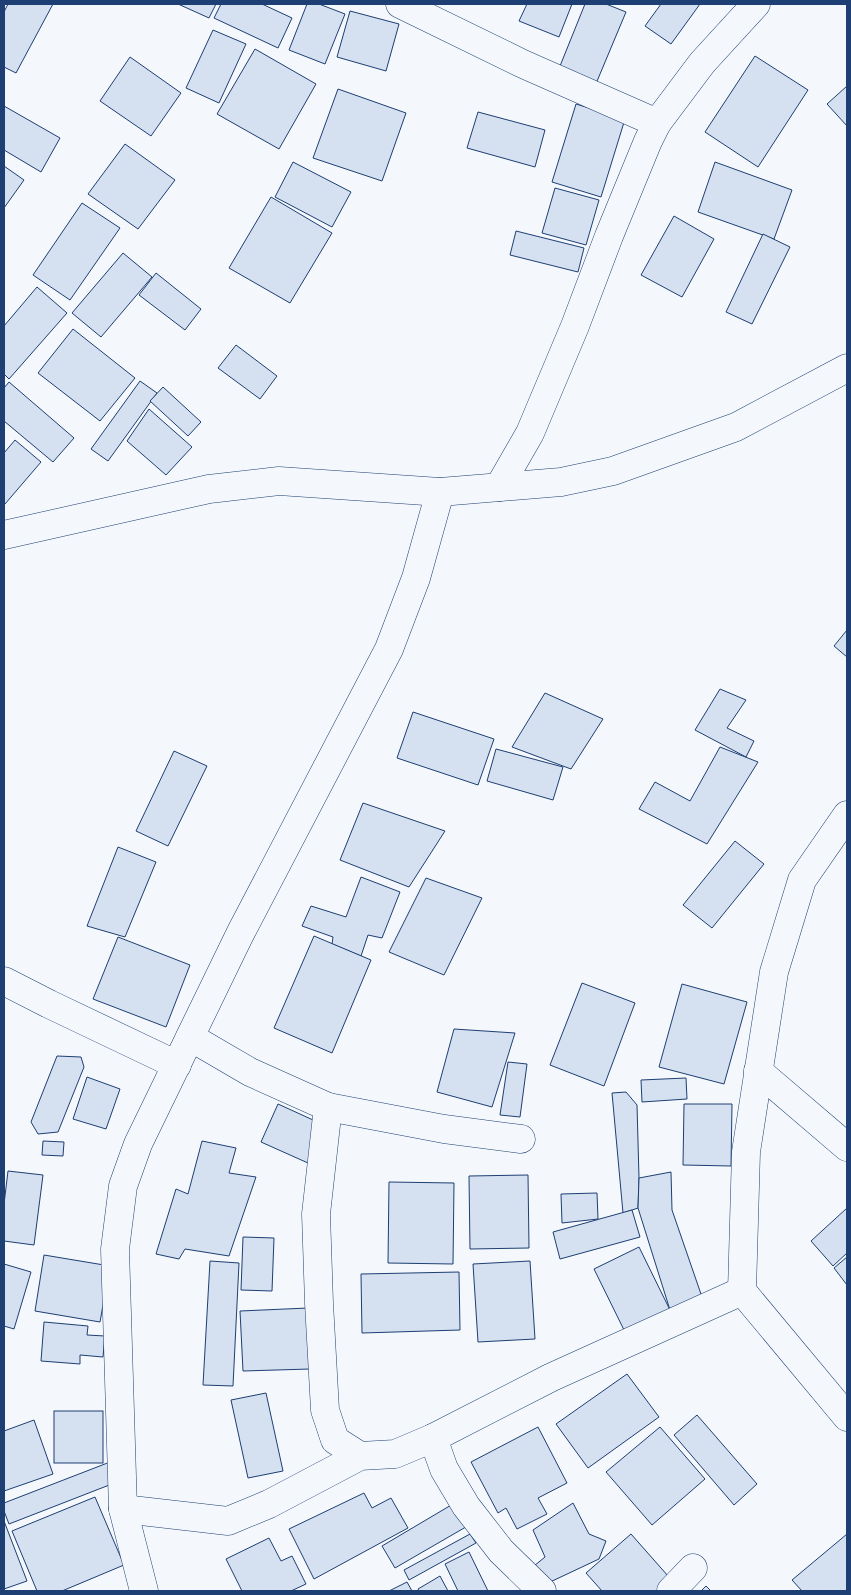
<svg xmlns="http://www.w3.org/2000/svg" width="851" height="1595" viewBox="0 0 851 1595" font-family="'DejaVu Sans',sans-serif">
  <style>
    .building { fill: #d5e0f0; stroke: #1d3f73 }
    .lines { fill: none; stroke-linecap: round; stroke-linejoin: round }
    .minor-casing { stroke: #1d3f73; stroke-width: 29 }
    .minor { stroke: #f4f7fb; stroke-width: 28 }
  </style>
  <rect width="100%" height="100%" fill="#f4f7fb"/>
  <g class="building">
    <path d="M 8,4 L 53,4 L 16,73 L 4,67 L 4,12 Z"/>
    <path d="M 178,4 L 216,4 L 209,18 Z"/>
    <path d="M 221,4 L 262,4 L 292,18 L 278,48 L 214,18 Z"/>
    <path d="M 307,4 L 319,4 L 345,14 L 325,64 L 289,50 Z"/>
    <path d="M 527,4 L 572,4 L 559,37 L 519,21 Z"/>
    <path d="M 585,4 L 606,4 L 626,12 L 595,86 L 558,71 Z"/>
    <path d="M 661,4 L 700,4 L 671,44 L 645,26 Z"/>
    <path d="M 350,11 L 399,24 L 386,71 L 337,57 Z"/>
    <path d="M 213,30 L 246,44 L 219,103 L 186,88 Z"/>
    <path d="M 255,49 L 316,84 L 279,149 L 217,114 Z"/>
    <path d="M 755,56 L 808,90 L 758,167 L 705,132 Z"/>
    <path d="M 130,57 L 181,93 L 151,136 L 100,101 Z"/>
    <path d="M 847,86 L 847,126 L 827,104 Z"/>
    <path d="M 338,89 L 406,113 L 382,181 L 313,158 Z"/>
    <path d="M 576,104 L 625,119 L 601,197 L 552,182 Z"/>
    <path d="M 4,106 L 60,138 L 41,172 L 4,150 Z"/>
    <path d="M 478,112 L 545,130 L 535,167 L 467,148 Z"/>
    <path d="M 125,144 L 175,180 L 138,229 L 88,194 Z"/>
    <path d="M 293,162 L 351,192 L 332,227 L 275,197 Z"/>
    <path d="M 715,162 L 792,190 L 774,239 L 698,212 Z"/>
    <path d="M 4,166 L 24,180 L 4,208 Z"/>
    <path d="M 555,188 L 599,200 L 586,245 L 542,233 Z"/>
    <path d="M 271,197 L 332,233 L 290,303 L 229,268 Z"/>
    <path d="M 82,203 L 120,228 L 70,300 L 33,275 Z"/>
    <path d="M 674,216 L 714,239 L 682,297 L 641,275 Z"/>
    <path d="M 516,231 L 584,248 L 578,272 L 510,255 Z"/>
    <path d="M 763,234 L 790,247 L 752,324 L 726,312 Z"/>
    <path d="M 123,253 L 152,277 L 101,337 L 72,313 Z"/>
    <path d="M 156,273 L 201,309 L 185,330 L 139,295 Z"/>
    <path d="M 37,287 L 67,313 L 9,379 L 4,374 L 4,326 Z"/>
    <path d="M 73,329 L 135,378 L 100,421 L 38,373 Z"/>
    <path d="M 236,345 L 277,376 L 260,399 L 218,368 Z"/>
    <path d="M 140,381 L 157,393 L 108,461 L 91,449 Z"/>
    <path d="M 9,382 L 74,438 L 53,462 L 4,421 L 4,388 Z"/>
    <path d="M 163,387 L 201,422 L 188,436 L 150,401 Z"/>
    <path d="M 149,409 L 192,447 L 166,475 L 127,441 Z"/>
    <path d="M 15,440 L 41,462 L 5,504 L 4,502 L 4,453 Z"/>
    <path d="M 847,630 L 847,657 L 834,646 Z"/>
    <path d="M 720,689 L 746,700 L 727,728 L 754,741 L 746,757 L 695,730 Z"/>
    <path d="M 545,693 L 603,719 L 571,769 L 512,747 Z"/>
    <path d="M 413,712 L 494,739 L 478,785 L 397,758 Z"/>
    <path d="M 720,747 L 758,762 L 707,844 L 639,809 L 655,782 L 690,801 Z"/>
    <path d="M 496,749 L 563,767 L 553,800 L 487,781 Z"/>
    <path d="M 174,751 L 207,766 L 168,846 L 136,831 Z"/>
    <path d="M 363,803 L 445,831 L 409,887 L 340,860 Z"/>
    <path d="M 735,841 L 764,864 L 712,928 L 683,905 Z"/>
    <path d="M 118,847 L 156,862 L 125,937 L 87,926 Z"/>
    <path d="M 361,877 L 400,892 L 382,938 L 368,935 L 361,956 L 332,944 L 333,937 L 302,926 L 311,906 L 346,917 Z"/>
    <path d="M 426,878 L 482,898 L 444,975 L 389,952 Z"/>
    <path d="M 314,936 L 371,960 L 332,1053 L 274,1028 Z"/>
    <path d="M 118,937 L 190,965 L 166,1027 L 93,999 Z"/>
    <path d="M 582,983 L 635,1003 L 604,1086 L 550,1065 Z"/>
    <path d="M 682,984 L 747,1002 L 724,1084 L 659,1067 Z"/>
    <path d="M 454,1029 L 515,1033 L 492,1107 L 437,1092 Z"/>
    <path d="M 57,1056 L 81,1057 L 84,1067 L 58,1132 L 38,1134 L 31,1122 Z"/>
    <path d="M 508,1062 L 527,1064 L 520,1117 L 500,1115 Z"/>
    <path d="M 87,1077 L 120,1089 L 106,1129 L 73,1119 Z"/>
    <path d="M 686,1078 L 687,1099 L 642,1102 L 641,1080 Z"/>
    <path d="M 626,1092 L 637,1105 L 639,1178 L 638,1208 L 623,1213 L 612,1093 Z"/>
    <path d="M 278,1104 L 324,1125 L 308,1163 L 261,1142 Z"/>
    <path d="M 684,1104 L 732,1104 L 731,1166 L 683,1165 Z"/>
    <path d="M 43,1141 L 64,1142 L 63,1156 L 42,1155 Z"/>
    <path d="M 202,1141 L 236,1148 L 229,1173 L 256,1177 L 229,1256 L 185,1249 L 179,1259 L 156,1254 L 176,1189 L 188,1194 Z"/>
    <path d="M 8,1171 L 43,1175 L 34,1245 L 4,1241 L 4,1204 Z"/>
    <path d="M 671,1172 L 672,1210 L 702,1297 L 670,1310 L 638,1208 L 639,1178 Z"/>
    <path d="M 528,1175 L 529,1248 L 470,1249 L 469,1176 Z"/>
    <path d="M 389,1182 L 454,1183 L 453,1264 L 388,1263 Z"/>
    <path d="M 597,1193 L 598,1219 L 562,1223 L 561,1194 Z"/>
    <path d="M 847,1208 L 847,1253 L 833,1266 L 811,1241 Z"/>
    <path d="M 632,1210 L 640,1237 L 560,1259 L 553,1232 Z"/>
    <path d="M 243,1237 L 274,1238 L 272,1291 L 241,1290 Z"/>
    <path d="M 639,1247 L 670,1310 L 625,1332 L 594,1269 Z"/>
    <path d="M 44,1255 L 110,1266 L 100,1322 L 35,1311 Z"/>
    <path d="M 847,1257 L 847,1285 L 834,1268 Z"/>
    <path d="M 210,1261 L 239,1263 L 233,1386 L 203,1385 Z"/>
    <path d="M 530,1261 L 535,1339 L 478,1342 L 473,1264 Z"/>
    <path d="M 4,1264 L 31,1272 L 14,1329 L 4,1326 Z"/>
    <path d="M 459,1272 L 460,1330 L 362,1333 L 361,1274 Z"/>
    <path d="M 308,1308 L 310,1369 L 243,1371 L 240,1311 Z"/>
    <path d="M 44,1322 L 88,1326 L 87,1335 L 105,1336 L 103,1357 L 80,1355 L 80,1364 L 41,1361 Z"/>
    <path d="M 627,1374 L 659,1417 L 588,1468 L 556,1424 Z"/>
    <path d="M 266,1393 L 283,1471 L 248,1478 L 231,1400 Z"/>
    <rect x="54" y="1411" width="49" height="52"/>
    <path d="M 697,1415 L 757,1484 L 734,1505 L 674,1435 Z"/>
    <path d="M 34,1420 L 53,1474 L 4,1491 L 4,1431 Z"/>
    <path d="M 538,1427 L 567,1483 L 538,1498 L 547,1514 L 517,1529 L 506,1508 L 498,1513 L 471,1462 Z"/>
    <path d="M 660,1427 L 705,1479 L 652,1525 L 606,1472 Z"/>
    <path d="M 110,1462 L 117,1482 L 9,1524 L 4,1511 L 4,1503 Z"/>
    <path d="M 364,1493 L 372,1508 L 391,1498 L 408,1528 L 314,1579 L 289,1529 Z"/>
    <path d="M 95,1497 L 124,1565 L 62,1591 L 37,1591 L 12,1531 Z"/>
    <path d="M 458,1501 L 471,1524 L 395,1568 L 382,1546 Z"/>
    <path d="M 573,1503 L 589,1534 L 606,1541 L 599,1559 L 548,1583 L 534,1566 L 545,1557 L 533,1530 Z"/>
    <path d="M 4,1521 L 27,1581 L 4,1589 Z"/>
    <path d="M 470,1534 L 476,1543 L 409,1580 L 404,1570 Z"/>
    <path d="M 631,1534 L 676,1585 L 668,1591 L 602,1591 L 586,1573 Z"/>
    <path d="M 847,1534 L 847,1591 L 802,1591 L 792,1580 Z"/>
    <path d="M 269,1538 L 281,1561 L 292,1556 L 306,1584 L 291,1591 L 242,1591 L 226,1559 Z"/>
    <path d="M 469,1552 L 488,1591 L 458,1591 L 445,1564 Z"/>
    <path d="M 440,1576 L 448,1591 L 419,1591 L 418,1589 Z"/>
    <path d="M 407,1582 L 412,1591 L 389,1591 Z"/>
    <path d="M 706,1586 L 711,1591 L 701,1591 Z"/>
  </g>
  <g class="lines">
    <g class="minor-casing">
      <g id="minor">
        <path d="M 400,4 L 523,64 L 657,123"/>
        <path d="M 499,487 L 530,433 L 575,326 L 609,236 L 648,141 L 657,123 L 702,63 L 756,4"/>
        <path d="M 4,535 L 209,489 L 279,481 L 440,492 L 561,482 L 613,471 L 736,427 L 847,368"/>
        <path d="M 847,815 L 802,880 L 774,972 L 746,1152 L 742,1291 L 847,1417"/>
        <path d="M 4,981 L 49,1004 L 177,1065"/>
        <path d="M 190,1037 L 250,1072 L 328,1107 L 444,1129 L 521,1139"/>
        <path d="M 758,1071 L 847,1147"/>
        <path d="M 328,1107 L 316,1214 L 319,1303 L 325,1410 L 335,1440 L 360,1456"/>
        <path d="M 433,1438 L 444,1469 L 466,1506 L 501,1551 L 542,1591"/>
        <path d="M 123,1509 L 228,1521 L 269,1504 L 360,1456 L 395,1454 L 433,1438 L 552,1377 L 742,1291"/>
        <path d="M 144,1591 L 123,1509 L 115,1249 L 123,1186 L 138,1144 L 240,934 L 389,649 L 416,578 L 440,492"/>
        <path d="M 671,1591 L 693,1568"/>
      </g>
    </g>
    <use href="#minor" class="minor"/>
  </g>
  <rect width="851" height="1595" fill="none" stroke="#1d3f73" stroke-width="10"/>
</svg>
